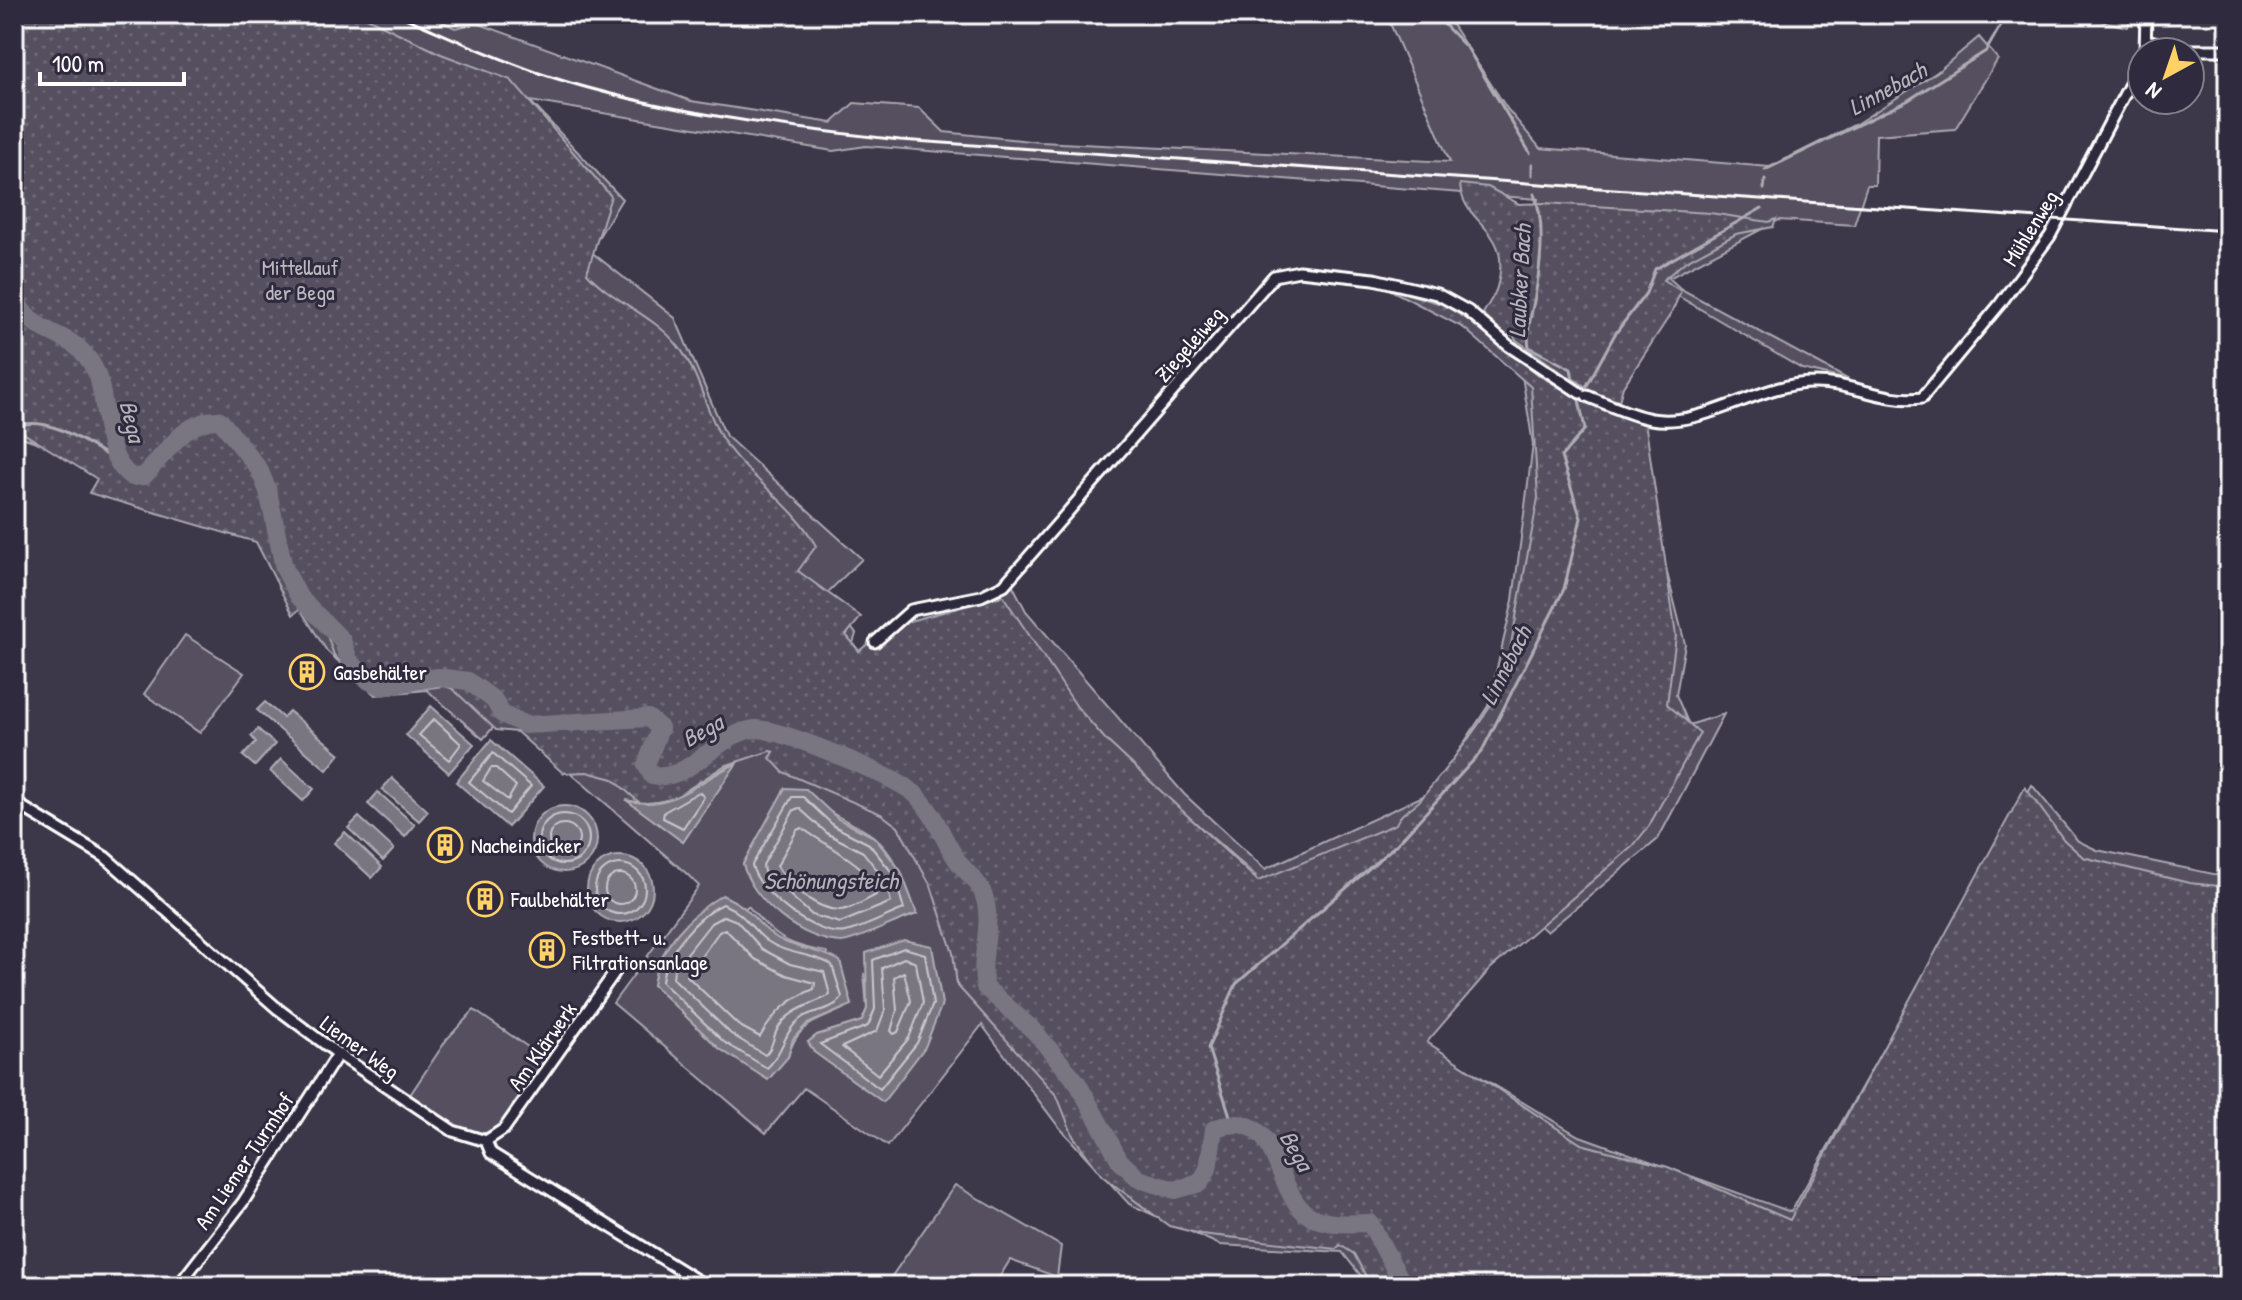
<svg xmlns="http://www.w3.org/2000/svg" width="2242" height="1300" viewBox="0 0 2242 1300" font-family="'Patrick Hand',sans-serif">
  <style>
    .grass { fill: #555060; stroke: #aaa8b0; stroke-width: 2; fill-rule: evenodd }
    .park { fill: url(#park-dots); stroke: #aaa8b0; stroke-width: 2 }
    .water { fill: #797682; stroke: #afadb4; stroke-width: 2 }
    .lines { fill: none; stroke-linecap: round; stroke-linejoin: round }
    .shore { stroke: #c9c8cd; stroke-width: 2 }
    .stream { stroke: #afadb4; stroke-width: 3 }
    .river { stroke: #797682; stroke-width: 18 }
    .minor-casing { stroke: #fff; stroke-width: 15 }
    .minor { stroke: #2f2a3d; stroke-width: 9 }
    .rail { stroke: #fff; stroke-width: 3 }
    .labels { text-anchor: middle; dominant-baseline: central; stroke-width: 6; stroke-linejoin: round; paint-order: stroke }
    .street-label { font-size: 22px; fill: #fff; stroke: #2f2a3d }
    .park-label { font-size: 22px; fill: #bbb9bf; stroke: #2f2a3d }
    .poi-label { font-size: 22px; fill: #fff; stroke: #2f2a3d; text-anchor: start }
    .water-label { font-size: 24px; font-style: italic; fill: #b5b4ba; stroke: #2f2a3d }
  </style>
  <defs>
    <pattern id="park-dots" width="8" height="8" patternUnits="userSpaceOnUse" patternTransform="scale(2)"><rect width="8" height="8" fill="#555060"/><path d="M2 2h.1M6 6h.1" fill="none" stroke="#6e6a78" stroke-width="1.8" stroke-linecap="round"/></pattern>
  </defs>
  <rect width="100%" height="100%" fill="#3c3749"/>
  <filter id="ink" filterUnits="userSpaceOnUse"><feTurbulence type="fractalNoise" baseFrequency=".0125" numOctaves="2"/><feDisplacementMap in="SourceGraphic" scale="16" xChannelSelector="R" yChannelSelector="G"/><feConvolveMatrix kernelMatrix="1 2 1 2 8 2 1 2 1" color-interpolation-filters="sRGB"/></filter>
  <g filter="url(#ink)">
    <g class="grass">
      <path d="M 14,14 L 428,14 L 455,28 L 477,23 L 691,101 L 832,123 L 854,103 L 919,108 L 944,132 L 1040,142 L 1450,162 L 1386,14 L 1445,14 L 1508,110 L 1540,148 L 1770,167 L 1856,124 L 1937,72 L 1979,37 L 1998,59 L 1955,129 L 1876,135 L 1875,185 L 1867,185 L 1854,225 L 1779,220 L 1669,278 L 1681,289 L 1849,380 L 1802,369 L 1661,286 L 1591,386 L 1562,381 L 1599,423 L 1540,694 L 1441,822 L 1552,915 L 1612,854 L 1657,533 L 1685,644 L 1676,695 L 1689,725 L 1724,714 L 1658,839 L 1547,932 L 1432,829 L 1426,1044 L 1577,1135 L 1791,1212 L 2032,785 L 2078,841 L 2097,850 L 2228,877 L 2228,892 L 1844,1286 L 1369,1286 L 1342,1252 L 1220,1245 L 1129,1204 L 1058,1126 L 982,1025 L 888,1146 L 804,1088 L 766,1133 L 613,1003 L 699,886 L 687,874 L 504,715 L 483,739 L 427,690 L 375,695 L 327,651 L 264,553 L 233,463 L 81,458 L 19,436 L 14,440 ZM 530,101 L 833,151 L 866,146 L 1538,199 L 1514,326 L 1533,444 L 1513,600 L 1488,706 L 1432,792 L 1265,869 L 1184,794 L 1026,611 L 1012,584 L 997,598 L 956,613 L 1256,876 L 1082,956 L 853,643 L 856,634 L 826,594 L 862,559 L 726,436 L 675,318 L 590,251 L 622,199 ZM 735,764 L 683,842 L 629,801 C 682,811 689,780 735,764 ZM 825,808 C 840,820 859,825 874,837 C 897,856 907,887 917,914 L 859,936 L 743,864 L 766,824 ZM 748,906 C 774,937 786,945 826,952 L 852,1004 C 823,1022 798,1018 788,1057 L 720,1049 L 653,985 ZM 864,973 L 883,1101 L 808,1042 L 817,1035 L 862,1021 L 867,1009 Z"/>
      <path d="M 2069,14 L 2131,14 L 2128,27 Z"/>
      <path d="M 185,635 L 244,673 L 200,733 L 144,694 Z"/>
      <path d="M 474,1010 L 547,1060 C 531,1083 502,1144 469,1133 C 448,1126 427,1109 408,1098 L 447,1039 Z"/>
      <path d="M 955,1185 L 1061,1246 L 1057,1277 L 1010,1260 L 994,1286 L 885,1286 Z"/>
    </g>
    <path class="park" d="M 14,14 L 359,14 L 441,54 L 511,80 L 611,196 L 587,273 C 613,302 654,315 678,346 C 700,373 705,411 723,440 C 748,479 792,501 816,546 L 798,571 L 861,617 L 846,635 L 859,651 L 880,634 L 886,639 L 902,623 L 1003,596 L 1077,707 L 1106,740 L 1258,881 L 1396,824 C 1401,811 1414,808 1422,798 C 1451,762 1483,723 1504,682 L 1538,498 L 1531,387 L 1464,328 L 1387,288 L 1442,304 L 1473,323 L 1540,376 L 1577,397 L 1582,387 L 1515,339 L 1514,335 L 1507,335 L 1482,316 C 1486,306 1494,298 1497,287 C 1514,226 1462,226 1460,184 L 1488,187 L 1519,204 L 1544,203 L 1710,213 L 1769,222 L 1776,219 L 1773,227 L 1736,234 L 1686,261 L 1663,280 L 1681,291 L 1672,312 L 1623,387 L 1619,401 L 1592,393 L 1587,402 L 1645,421 L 1676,636 L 1667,704 L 1700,733 L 1649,826 L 1633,846 L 1490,969 L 1427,1042 L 1581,1144 L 1668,1167 L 1790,1220 L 2025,787 L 2064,840 L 2083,857 L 2189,883 L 2228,887 L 2228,1286 L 1371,1286 L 1354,1254 L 1340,1245 L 1336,1249 L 1201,1234 L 1169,1226 L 1102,1176 L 1073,1136 L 1057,1096 L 957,985 L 953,953 L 931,886 L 898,827 L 881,814 L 783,772 L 770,758 L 774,752 L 770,751 L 724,766 L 673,799 L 642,805 L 613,779 L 587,772 L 563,773 L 517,732 L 496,730 L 453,689 L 445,686 L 377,694 L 359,683 L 334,655 L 324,627 L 302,607 L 293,615 L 256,542 L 89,493 L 97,479 L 20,431 L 14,436 Z"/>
    <g class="water">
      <path d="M 265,702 L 283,718 L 289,711 L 340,754 L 327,770 L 257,710 Z"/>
      <path d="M 431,706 L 474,744 L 449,773 L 406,735 Z"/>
      <path d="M 258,729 L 275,744 L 255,766 L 243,756 L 256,742 L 251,736 Z"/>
      <path d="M 491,740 L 544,786 L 508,827 L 456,782 Z"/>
      <path d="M 281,759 L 314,789 L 303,801 L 270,771 Z"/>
      <path d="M 737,763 L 683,842 L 626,800 C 672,813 697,781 737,763 Z"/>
      <path d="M 392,778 L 428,811 L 419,821 L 382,789 Z"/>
      <path d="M 785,788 L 806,789 L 838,819 L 874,837 L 901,871 L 917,914 C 899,919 855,942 841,942 C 802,941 751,900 743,864 Z"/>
      <path d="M 378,792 L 415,825 L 405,837 L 368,804 Z"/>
      <circle cx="564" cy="839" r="33"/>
      <path d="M 359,817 L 394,849 L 383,861 L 348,828 Z"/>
      <path d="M 345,832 L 382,867 L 372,878 L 334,843 Z"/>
      <circle cx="620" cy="889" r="33"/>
      <path d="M 722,895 C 753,909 748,915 770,933 C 791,950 818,948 840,961 L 852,1005 L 807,1024 L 793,1039 L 788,1057 L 768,1080 L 720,1049 L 653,985 C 658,948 690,914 722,895 Z"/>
      <path d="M 904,940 L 932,946 L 942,1004 L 925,1047 L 883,1102 L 814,1052 L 808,1042 L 817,1035 L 862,1021 L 867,1009 L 866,953 Z"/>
    </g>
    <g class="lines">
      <g class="shore">
        <path d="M 434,719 L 461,744 L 449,760 L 419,735 Z"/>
        <path d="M 493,753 L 531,786 L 508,814 L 469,782 Z"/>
        <path d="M 491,768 L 496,768 L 516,786 L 508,800 L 483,781 Z"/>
        <path d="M 699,792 L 704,797 L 683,828 L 663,818 L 664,812 Z"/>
        <path d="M 792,797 L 803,797 L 834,826 L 869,844 L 894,875 L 904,909 C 885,916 864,928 845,932 C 816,938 757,892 752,865 Z"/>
        <path d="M 799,808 L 828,834 L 863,852 L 885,880 L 891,902 L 840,923 L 812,915 L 764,872 L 763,865 L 794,810 Z"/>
        <circle cx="564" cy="839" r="25"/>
        <circle cx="564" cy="839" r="15"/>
        <path d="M 802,828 C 822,844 876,867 876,895 C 866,900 851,910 840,910 C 815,910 789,885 777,866 L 797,830 Z"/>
        <circle cx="620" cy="889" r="25"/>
        <circle cx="620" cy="889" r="15"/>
        <path d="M 723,904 C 746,914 749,927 767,941 C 787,955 812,953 832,965 L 842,997 C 835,1010 815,1010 803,1017 C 783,1030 784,1053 767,1068 L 724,1042 L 662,982 C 664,954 698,915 723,904 Z"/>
        <path d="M 724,916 L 737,921 L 762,949 L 790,964 L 824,972 L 830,995 C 811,1005 786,1010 776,1032 C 772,1041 773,1048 765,1055 L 731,1034 L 673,978 L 674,970 L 711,923 Z"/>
        <path d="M 725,929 L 755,959 L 786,975 L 815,983 L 814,989 C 787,1000 774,1013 760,1037 L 738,1025 L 687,976 L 719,932 Z"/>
        <path d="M 904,948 L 925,954 L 933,1004 L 917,1043 L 880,1089 L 820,1044 L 868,1026 L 875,1009 L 873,960 Z"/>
        <path d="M 904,958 L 916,963 L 923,1003 L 909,1038 L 878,1075 L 842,1047 L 877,1031 L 885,1010 L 882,968 Z"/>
        <path d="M 904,972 L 911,1001 L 898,1032 L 894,1034 L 891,1031 L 897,1010 L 894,977 Z"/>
      </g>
      <g class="stream">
        <path d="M 1434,14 L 1468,49 L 1530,153"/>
        <path d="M 1532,164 L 1532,175"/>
        <path d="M 1765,170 L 1907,101 L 1986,51 L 2007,14"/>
        <path d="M 1764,189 L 1765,180"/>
        <path d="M 1534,194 C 1546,223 1541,264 1535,296 C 1532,313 1526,329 1529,347 L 1571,369 L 1573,379 L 1588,389"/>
        <path d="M 14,427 C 49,413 88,445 118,462"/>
        <path d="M 1232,1122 L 1208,1048 L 1236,984 L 1397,844 L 1482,751 L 1564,589 L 1581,518 L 1561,457 L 1585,429 L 1579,400 L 1615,334 L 1646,293 L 1655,269 L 1762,208"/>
      </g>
      <path class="river" d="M 14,296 C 36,343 71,325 94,368 C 110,399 100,456 132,477 L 144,476 C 166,453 186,418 220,420 L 259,469 L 268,491 L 284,568 L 299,597 L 342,640 L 349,660 L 369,681 L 383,687 L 437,677 L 468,681 L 494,700 L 502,714 L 525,725 L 648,718 L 660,728 L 646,765 L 652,776 C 691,782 717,733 755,729 C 777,727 902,779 917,796 C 936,815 944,842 959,863 C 966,872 978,881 982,891 C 996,923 978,955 985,987 L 1034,1031 L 1077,1082 L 1120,1161 L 1139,1179 L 1175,1190 L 1200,1183 L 1208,1169 L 1214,1129 C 1278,1104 1272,1181 1303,1211 C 1321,1227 1348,1223 1370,1223 L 1404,1286"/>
      <g class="minor-casing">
        <g id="minor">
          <path d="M 2146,40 L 2187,50 L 2228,50"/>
          <path d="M 2145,52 L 2146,14"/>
          <path d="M 1587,396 C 1607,404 1629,415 1651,419 C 1706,428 1759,383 1813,383 C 1850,382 1885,403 1922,398 L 2000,304 L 2050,236 L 2142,61"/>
          <path d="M 875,642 L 911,610 L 981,596 L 1004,585 L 1274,276 L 1299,271 L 1374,279 L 1437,294 L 1468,311 L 1509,346 L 1580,393"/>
          <path d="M 14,802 L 105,857 L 278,1009 L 338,1054 L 453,1131 L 486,1141"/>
          <path d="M 486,1141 L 491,1153 L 706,1286"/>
          <path d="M 486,1141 L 504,1129 L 620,965"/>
          <path d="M 178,1286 L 243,1202 L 338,1054"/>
        </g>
      </g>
      <use href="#minor" class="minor"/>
      <path class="rail" d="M 396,14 C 446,35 496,59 548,76 C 663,113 781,127 900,140 L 2228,231"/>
    </g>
  </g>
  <defs>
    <g id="building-ring" transform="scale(1.8)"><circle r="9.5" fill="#2f2a3d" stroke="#ffd166" stroke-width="1.5"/><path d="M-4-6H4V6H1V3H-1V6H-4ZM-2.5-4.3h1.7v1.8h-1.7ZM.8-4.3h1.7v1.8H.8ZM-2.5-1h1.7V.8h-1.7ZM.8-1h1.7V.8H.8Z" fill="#ffd166"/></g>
  </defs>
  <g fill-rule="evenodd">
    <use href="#building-ring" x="307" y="672"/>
    <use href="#building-ring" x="445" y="845"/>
    <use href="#building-ring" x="485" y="899"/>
    <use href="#building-ring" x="547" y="950"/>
  </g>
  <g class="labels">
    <g class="street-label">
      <text transform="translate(2030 228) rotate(-58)">Mühlenweg</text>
      <text transform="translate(1189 344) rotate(-49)">Ziegeleiweg</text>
      <text transform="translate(542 1046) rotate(-55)">Am Klärwerk</text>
      <text transform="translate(360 1047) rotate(36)">Liemer Weg</text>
      <text transform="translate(244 1161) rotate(-56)">Am Liemer Turmhof</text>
    </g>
    <g class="park-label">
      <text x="300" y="267">Mittellauf<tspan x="300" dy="25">der Bega</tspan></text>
    </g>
    <g class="poi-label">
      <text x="333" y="672">Gasbehälter</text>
      <text x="471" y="845">Nacheindicker</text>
      <text x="511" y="899">Faulbehälter</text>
      <text x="573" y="937">Festbett- u.<tspan x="573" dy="25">Filtrationsanlage</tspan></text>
    </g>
    <g class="water-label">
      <text transform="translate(1887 88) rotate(-29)">Linnebach</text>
      <text transform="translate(1519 281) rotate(-87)">Laubker Bach</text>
      <text transform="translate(133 421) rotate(76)">Bega</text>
      <text transform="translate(1505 665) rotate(-63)">Linnebach</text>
      <text transform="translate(702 730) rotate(-29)">Bega</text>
      <text x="831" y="880">Schönungsteich</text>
      <text transform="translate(1297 1150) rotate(60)">Bega</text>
    </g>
  </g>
  <rect width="2242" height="1300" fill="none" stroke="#2f2a3d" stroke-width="48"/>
  <rect x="24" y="24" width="2194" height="1252" fill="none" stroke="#fff" stroke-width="3" filter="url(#ink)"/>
  <g transform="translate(2166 76) rotate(220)"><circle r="38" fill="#2f2a3d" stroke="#827f8b" stroke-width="2"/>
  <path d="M0-6L14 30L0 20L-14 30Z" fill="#ffd166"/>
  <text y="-12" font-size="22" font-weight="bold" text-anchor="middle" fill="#ffffff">N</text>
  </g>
  <path d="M40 72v12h144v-12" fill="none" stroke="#ffffff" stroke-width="4"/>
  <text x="52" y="72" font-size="24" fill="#ffffff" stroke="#2f2a3d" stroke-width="6" paint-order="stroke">100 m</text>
</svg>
